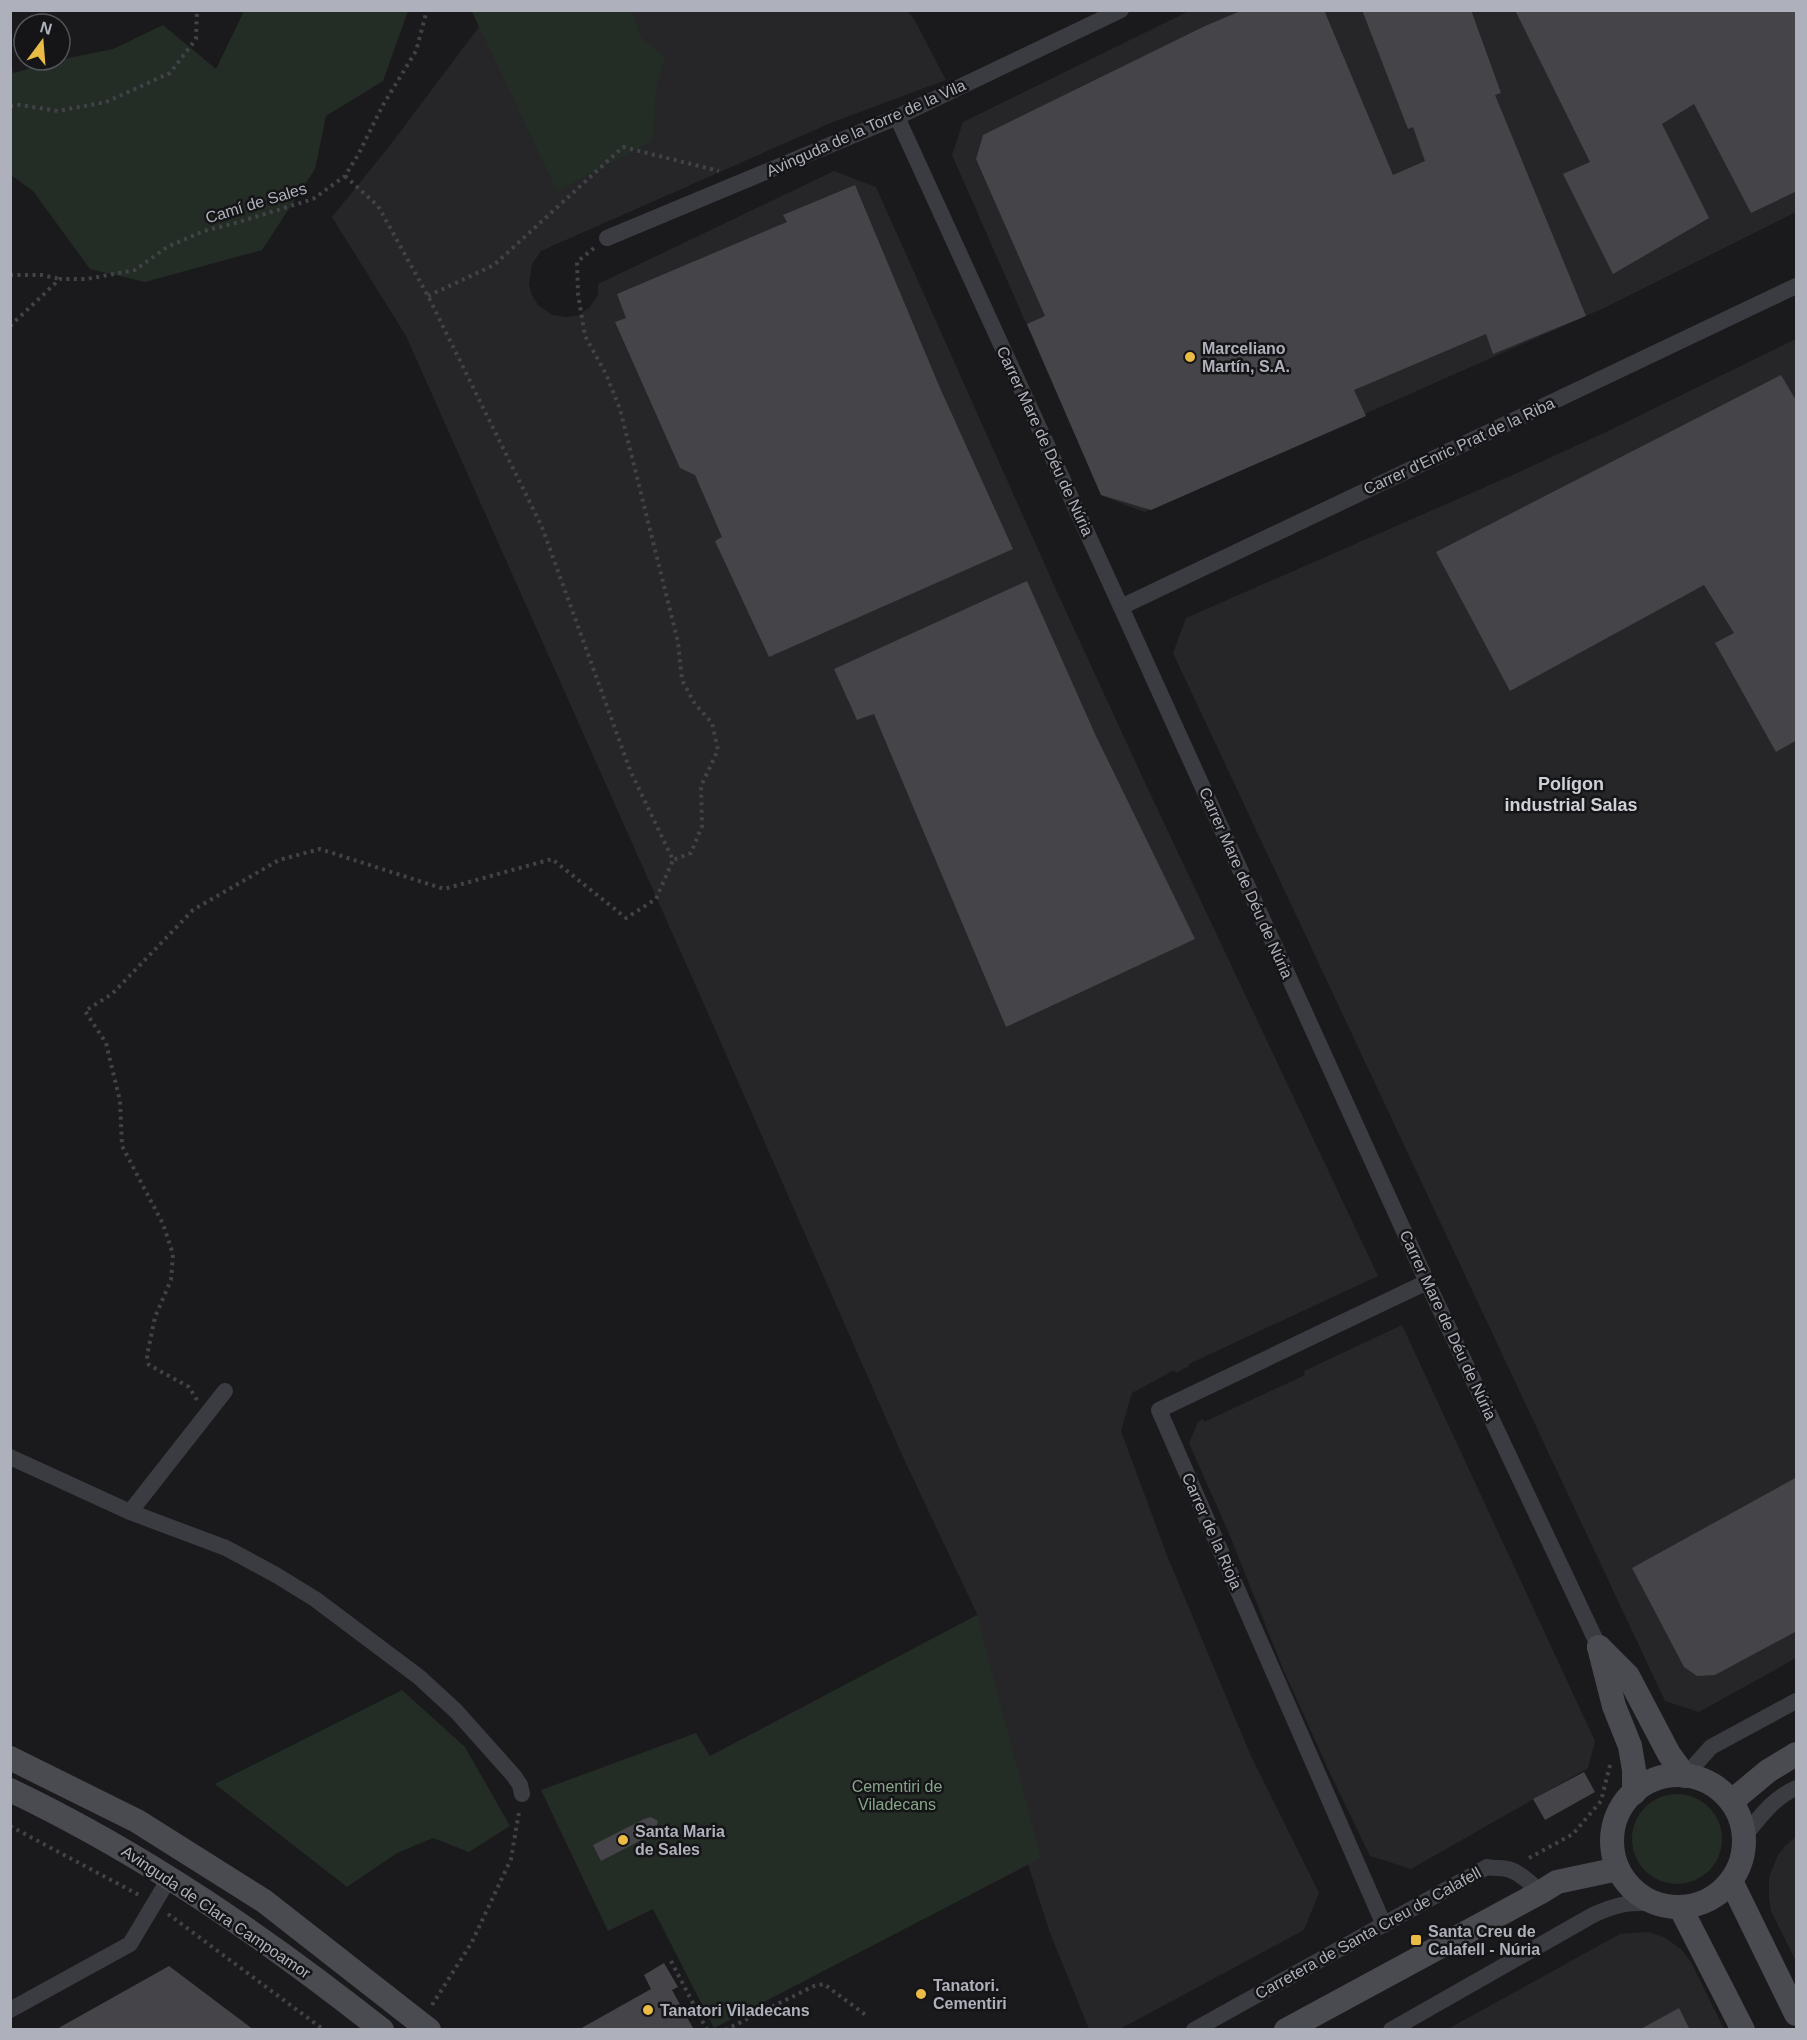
<svg xmlns="http://www.w3.org/2000/svg" width="1807" height="2040" viewBox="0 0 1807 2040" font-family="Arial,sans-serif">
  <style>
    .built { fill: #262629 }
    .green { fill: #242c26 }
    .building { fill: #454549 }
    .lines { fill: none; stroke-linecap: round; stroke-linejoin: round }
    .path { stroke: #414348; stroke-width: 4; stroke-dasharray: 3 4.5; stroke-linecap: butt }
    .street { stroke: #3b3c41; stroke-width: 16 }
    .secondary { stroke: #4a4b51; stroke-width: 24 }
    .poi-dot { fill: #eabb45; stroke: #151517; stroke-width: 2 }
    .labels { text-anchor: middle; dominant-baseline: central; stroke-width: 5; stroke-linejoin: round; paint-order: stroke }
    .street-label { font-size: 16px; fill: #aeb1bb; stroke: #151517 }
    .poi-label { font-size: 16px; font-weight: bold; fill: #aeb1bb; stroke: #151517; text-anchor: start }
    .park-label { font-size: 16px; fill: #86a589; stroke: #151517 }
    .neighbourhood-label { font-size: 18px; font-weight: bold; fill: #ced0d7; stroke: #151517 }
  </style>
  <rect width="100%" height="100%" fill="#1a1a1c"/>
  <g class="built">
    <path d="M 491,11 L 907,11 L 914,19 L 946,80 L 833,122 L 541,251 L 532,264 L 529,285 L 532,295 L 538,305 L 552,315 L 567,317 L 579,315 L 590,307 L 598,295 L 598,284 L 834,171 L 876,187 L 1058,594 L 1148,789 L 1378,1276 L 1189,1364 L 1189,1366 L 1176,1373 L 1174,1370 L 1132,1393 L 1121,1431 L 1168,1558 L 1251,1756 L 1319,1893 L 1304,1930 L 1120,2029 L 1089,2029 L 1050,1933 L 1017,1830 L 970,1620 L 978,1616 L 903,1457 L 707,1011 L 406,336 L 332,217 L 388,148 Z"/>
    <path d="M 1189,11 L 1796,11 L 1796,212 L 1604,308 L 1144,512 L 1102,496 L 952,155 L 963,122 Z"/>
    <path d="M 1796,339 L 1796,1658 L 1699,1712 L 1665,1701 L 1173,653 L 1186,618 L 1515,474 L 1608,431 Z"/>
    <path d="M 1402,1325 L 1595,1741 L 1588,1768 L 1411,1869 L 1370,1856 L 1328,1769 L 1283,1669 L 1230,1536 L 1189,1443 L 1198,1422 L 1203,1419 L 1204,1422 L 1305,1375 L 1304,1371 Z"/>
    <path d="M 1796,1837 L 1796,1961 L 1771,1911 L 1769,1897 L 1769,1877 L 1778,1855 L 1786,1845 Z"/>
    <path d="M 1648,1932 L 1664,1937 L 1681,1949 L 1691,1962 L 1724,2029 L 1446,2030 L 1620,1934 Z"/>
  </g>
  <g class="green">
    <path d="M 471,10 L 632,11 L 641,37 L 665,58 L 656,89 L 653,141 L 557,191 Z"/>
    <path d="M 244,11 L 408,11 L 383,81 L 326,116 L 315,169 L 262,250 L 145,282 L 90,269 L 33,191 L 11,175 L 11,68 L 14,73 L 54,61 L 113,49 L 163,25 L 216,69 Z"/>
    <path d="M 977,1615 L 1041,1858 L 714,2028 L 653,1909 L 608,1931 L 541,1790 L 696,1733 L 710,1756 Z"/>
    <path d="M 402,1690 L 465,1747 L 510,1826 L 469,1852 L 433,1838 L 397,1853 L 347,1887 L 215,1784 Z"/>
    <circle cx="1677" cy="1839" r="45"/>
  </g>
  <g class="building">
    <path d="M 1243,10 L 1324,10 L 1393,175 L 1425,161 L 1413,127 L 1408,129 L 1362,10 L 1471,10 L 1501,93 L 1495,95 L 1586,316 L 1493,354 L 1486,334 L 1354,390 L 1366,416 L 1151,510 L 1101,495 L 1027,324 L 1045,316 L 976,159 L 983,135 L 1205,26 Z"/>
    <path d="M 1515,10 L 1797,10 L 1797,191 L 1751,213 L 1694,104 L 1662,124 L 1709,218 L 1613,274 L 1563,174 L 1590,162 Z"/>
    <path d="M 855,185 L 940,388 L 1013,549 L 769,657 L 715,541 L 722,537 L 695,475 L 680,468 L 615,322 L 626,318 L 617,294 L 787,222 L 783,215 Z"/>
    <path d="M 1781,375 L 1797,402 L 1797,740 L 1776,752 L 1715,643 L 1734,633 L 1704,585 L 1510,691 L 1436,552 Z"/>
    <path d="M 1027,581 L 1095,734 L 1195,939 L 1006,1027 L 874,714 L 857,720 L 834,669 Z"/>
    <path d="M 1797,1477 L 1797,1631 L 1715,1675 L 1697,1676 L 1684,1667 L 1632,1568 Z"/>
    <path d="M 1584,1772 L 1595,1792 L 1545,1820 L 1533,1799 Z"/>
    <path d="M 651,1817 L 658,1821 L 655,1833 L 601,1861 L 593,1845 L 644,1819 Z"/>
    <path d="M 664,1963 L 678,1987 L 672,1990 L 694,2030 L 578,2030 L 651,1989 L 644,1975 Z"/>
    <path d="M 169,1966 L 254,2030 L 55,2030 Z"/>
    <path d="M 1679,2008 L 1690,2030 L 1639,2030 Z"/>
  </g>
  <g class="lines">
    <g class="path">
      <path d="M 10,106 L 20,105 L 58,111 L 106,102 L 170,73 L 196,39 L 197,10"/>
      <path d="M 345,176 L 378,206 L 428,296 L 542,527 L 630,770 L 673,860 L 691,853 L 702,826 L 701,786 L 718,750 L 712,723 L 695,704 L 682,680 L 678,642 L 620,409 L 606,374 L 585,336 L 578,294 L 577,262 L 594,248"/>
      <path d="M 10,275 L 42,275 L 60,279"/>
      <path d="M 428,296 L 494,265 L 623,147 L 719,171"/>
      <path d="M 10,326 L 60,279 L 87,279 L 135,270 L 167,247 L 204,231 L 239,222 L 313,199 L 345,176 L 358,155 L 383,105 L 416,51 L 427,10"/>
      <path d="M 197,1400 L 189,1387 L 149,1365 L 147,1356 L 155,1317 L 171,1280 L 173,1254 L 163,1224 L 122,1146 L 120,1101 L 106,1043 L 85,1011 L 112,994 L 193,910 L 279,860 L 320,849 L 444,889 L 552,859 L 626,918 L 656,899 L 673,860"/>
      <path d="M 10,1826 L 139,1895"/>
      <path d="M 1529,1858 L 1573,1834 L 1601,1801 L 1610,1765"/>
      <path d="M 168,1914 L 324,2030"/>
      <path d="M 671,1961 L 707,2030"/>
      <path d="M 432,2005 L 472,1942 L 511,1859 L 519,1812"/>
      <path d="M 725,2030 L 814,1986 L 824,1984 L 867,2016"/>
    </g>
    <g class="street">
      <path d="M 897,117 L 1121,607 L 1427,1282 L 1599,1647"/>
      <path d="M 607,238 L 897,117 L 1121,10"/>
      <path d="M 1121,607 L 1796,286"/>
      <path d="M 10,1457 L 130,1512 L 226,1548 L 276,1575 L 315,1599 L 419,1677 L 456,1711 L 514,1776 L 520,1785 L 522,1794"/>
      <path d="M 130,1512 L 225,1391"/>
      <path d="M 1685,1776 L 1711,1747 L 1796,1701"/>
      <path d="M 1743,1838 C 1759,1818 1773,1798 1796,1788"/>
      <path d="M 1384,1925 L 1159,1410 L 1427,1282"/>
      <path d="M 10,2010 L 130,1944 L 170,1877"/>
      <path d="M 1194,2030 L 1487,1867 C 1494,1869 1500,1867 1507,1869 C 1519,1871 1532,1885 1541,1892"/>
      <path d="M 1391,2030 L 1593,1915 C 1617,1904 1629,1902 1655,1903"/>
    </g>
    <g class="secondary">
      <path d="M 1599,1647 L 1628,1676 L 1669,1754 L 1685,1776"/>
      <path d="M 1599,1647 L 1614,1706 L 1630,1746 L 1634,1770 L 1634,1793"/>
      <path d="M 10,1758 L 137,1821 L 264,1901 L 429,2030"/>
      <circle cx="1678" cy="1841" r="66"/>
      <path d="M 10,1790 C 144,1854 266,1938 382,2030"/>
      <path d="M 1732,1801 L 1768,1771 L 1796,1754"/>
      <path d="M 1731,1881 L 1796,2014"/>
      <path d="M 1680,1907 L 1743,2030"/>
      <path d="M 1286,2030 L 1541,1892 L 1557,1882 L 1618,1869"/>
    </g>
  </g>
  <g class="poi-dot">
    <circle cx="1190" cy="357" r="6"/>
    <circle cx="623" cy="1840" r="6"/>
    <rect x="1410" y="1934" width="12" height="12" rx="3"/>
    <circle cx="921" cy="1994" r="6"/>
    <circle cx="648" cy="2010" r="6"/>
  </g>
  <g class="labels">
    <g class="street-label">
      <text transform="translate(866 128) rotate(-24)">Avinguda de la Torre de la Vila</text>
      <text transform="translate(256 203) rotate(-17)">Camí de Sales</text>
      <text transform="translate(1045 441) rotate(65)">Carrer Mare de Déu de Núria</text>
      <text transform="translate(1459 446) rotate(-25)">Carrer d'Enric Prat de la Riba</text>
      <text transform="translate(1246 883) rotate(66)">Carrer Mare de Déu de Núria</text>
      <text transform="translate(1448 1325) rotate(65)">Carrer Mare de Déu de Núria</text>
      <text transform="translate(1212 1531) rotate(66)">Carrer de la Rioja</text>
      <text transform="translate(216 1912) rotate(34)">Avinguda de Clara Campoamor</text>
      <text transform="translate(1368 1933) rotate(-29)">Carretera de Santa Creu de Calafell</text>
    </g>
    <g class="poi-label">
      <text x="1202" y="348">Marceliano<tspan x="1202" dy="18">Martín, S.A.</tspan></text>
      <text x="635" y="1831">Santa Maria<tspan x="635" dy="18">de Sales</tspan></text>
      <text x="1428" y="1931">Santa Creu de<tspan x="1428" dy="18">Calafell - Núria</tspan></text>
      <text x="933" y="1985">Tanatori.<tspan x="933" dy="18">Cementiri</tspan></text>
      <text x="660" y="2010">Tanatori Viladecans</text>
    </g>
    <g class="park-label">
      <text x="897" y="1786">Cementiri de<tspan x="897" dy="18">Viladecans</tspan></text>
    </g>
    <g class="neighbourhood-label">
      <text x="1571" y="784">Polígon<tspan x="1571" dy="21">industrial Salas</tspan></text>
    </g>
  </g>
  <rect width="1807" height="2040" fill="none" stroke="#aeb1bb" stroke-width="24"/>
  <g transform="translate(42 42) rotate(16)"><circle r="28" fill="#151517" stroke="#525359" stroke-width="1.5"/>
  <path d="M0-4.5L10 22L0 15L-10 22Z" fill="#eabb45"/>
  <text y="-9" font-size="16" font-weight="bold" text-anchor="middle" fill="#aeb1bb">N</text>
  </g>
</svg>
